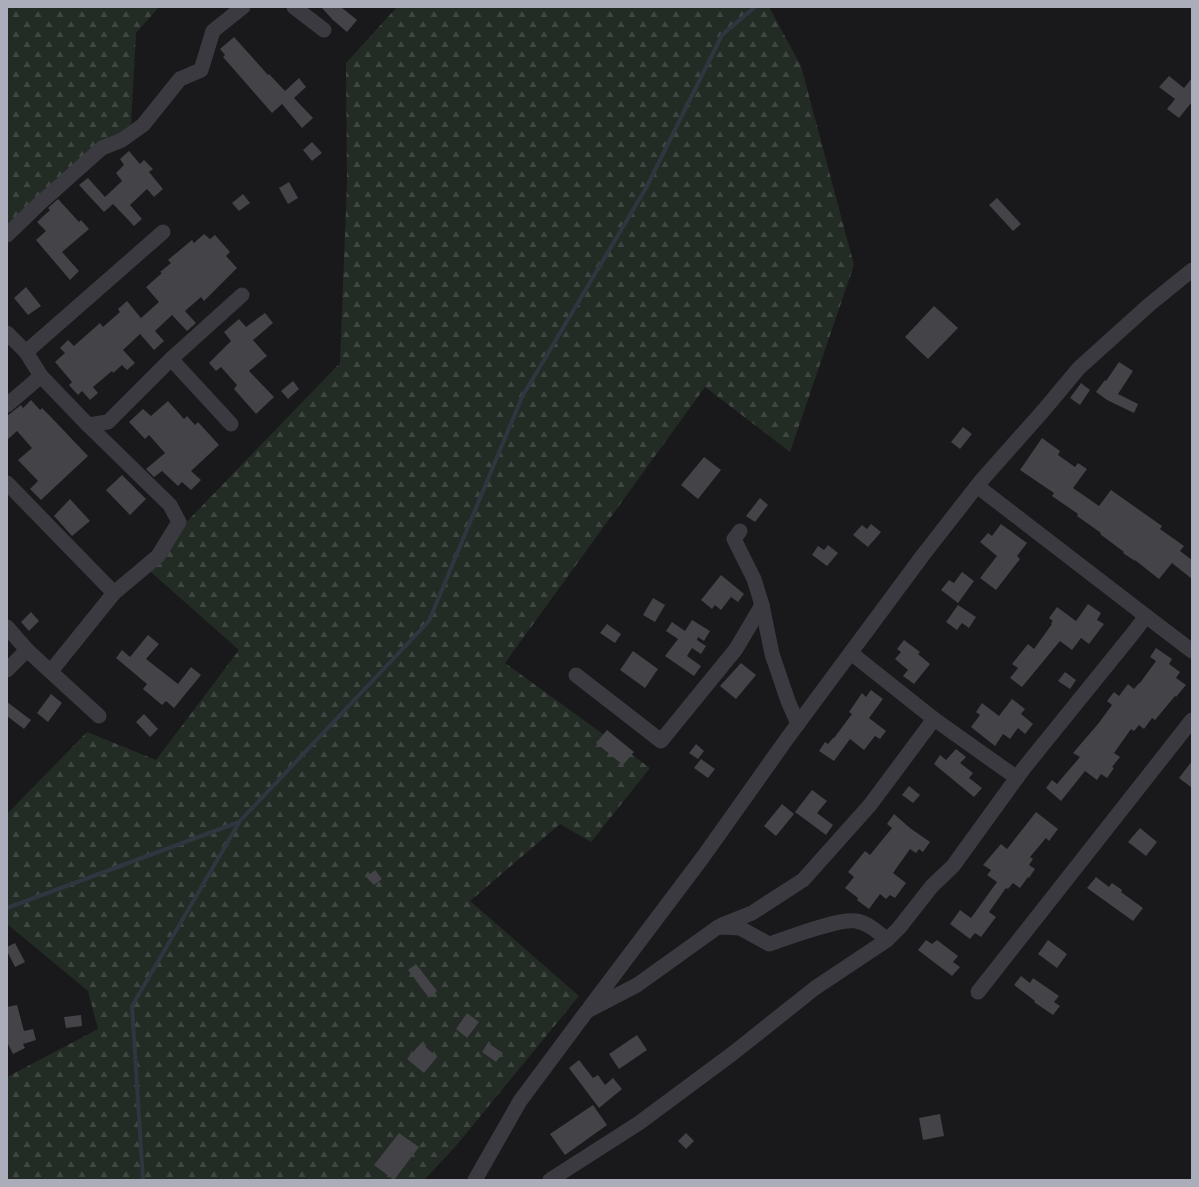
<svg xmlns="http://www.w3.org/2000/svg" width="1199" height="1187" viewBox="0 0 1199 1187" font-family="Arial,sans-serif">
  <style>
    .forest { fill: url(#forest-firs) }
    .lines { fill: none; stroke-linecap: round; stroke-linejoin: round }
    .stream { stroke: #2f363f; stroke-width: 4 }
    .building { fill: #434348 }
    .minor { stroke: #3a3a40; stroke-width: 15 }
  </style>
  <defs>
    <pattern id="forest-firs" width="22" height="20" patternUnits="userSpaceOnUse"><rect width="22" height="20" fill="#232b25"/><path d="M5 1l3.5 6h-7zM16 11l3.5 6h-7z" fill="#404743"/></pattern>
  </defs>
  <rect width="100%" height="100%" fill="#19191b"/>
  <g class="forest">
    <path d="M 7,7 L 159,7 L 136,33 L 131,124 L 7,232 Z"/>
    <path d="M 397,7 L 769,7 L 801,66 L 854,265 L 790,452 L 705,387 L 505,663 L 650,768 L 591,842 L 560,824 L 470,901 L 579,996 L 455,1147 L 424,1180 L 7,1180 L 7,1077 L 98,1029 L 88,991 L 7,924 L 7,814 L 87,732 L 156,760 L 239,650 L 144,566 L 340,363 L 347,183 L 346,63 Z"/>
  </g>
  <g class="lines">
    <g class="stream">
      <path d="M 7,908 L 239,822"/>
      <path d="M 143,1180 L 132,1006 L 240,821 L 429,621 L 522,397 L 646,188 L 722,35 L 755,7"/>
    </g>
  </g>
  <g class="building">
    <path d="M 321,7 L 341,7 L 357,20 L 347,32 L 333,20 Z"/>
    <path d="M 234,37 L 268,75 L 269,74 L 285,91 L 299,78 L 306,87 L 294,98 L 313,118 L 302,128 L 282,104 L 272,113 L 223,57 L 225,55 L 220,49 Z"/>
    <path d="M 1169,76 L 1184,88 L 1192,78 L 1192,102 L 1179,118 L 1167,109 L 1175,99 L 1159,87 Z"/>
    <path d="M 312,142 L 322,153 L 312,161 L 303,150 Z"/>
    <path d="M 129,151 L 140,164 L 144,160 L 153,169 L 149,172 L 163,189 L 154,197 L 147,189 L 130,205 L 142,219 L 134,226 L 113,204 L 104,212 L 79,185 L 88,178 L 105,197 L 122,181 L 116,173 L 124,165 L 120,159 Z"/>
    <path d="M 289,182 L 298,198 L 288,204 L 279,188 Z"/>
    <path d="M 243,194 L 250,203 L 239,211 L 232,203 Z"/>
    <path d="M 997,198 L 1021,224 L 1013,231 L 989,205 Z"/>
    <path d="M 58,199 L 79,222 L 81,220 L 89,229 L 62,252 L 79,271 L 70,280 L 36,240 L 46,231 L 37,222 L 50,210 L 48,208 Z"/>
    <path d="M 204,234 L 210,239 L 215,235 L 230,252 L 226,256 L 237,268 L 204,301 L 201,297 L 185,311 L 196,323 L 187,331 L 172,315 L 155,331 L 164,341 L 154,350 L 140,334 L 123,350 L 135,363 L 127,370 L 122,365 L 113,373 L 112,371 L 93,387 L 98,393 L 90,400 L 82,391 L 78,395 L 69,385 L 72,382 L 55,362 L 65,353 L 60,348 L 68,340 L 74,346 L 100,323 L 103,327 L 120,312 L 118,309 L 127,301 L 141,318 L 159,302 L 146,287 L 162,273 L 160,272 L 171,263 L 168,260 L 192,240 L 194,243 Z"/>
    <path d="M 26,287 L 41,306 L 28,315 L 14,298 Z"/>
    <path d="M 934,306 L 958,328 L 928,359 L 905,337 Z"/>
    <path d="M 265,313 L 273,323 L 253,340 L 267,356 L 249,371 L 274,397 L 256,414 L 234,389 L 237,385 L 221,367 L 216,371 L 209,363 L 231,341 L 224,332 L 239,319 L 246,327 Z"/>
    <path d="M 1119,362 L 1133,371 L 1118,394 L 1138,404 L 1134,413 L 1107,400 L 1096,392 L 1105,380 L 1106,381 Z"/>
    <path d="M 293,381 L 299,389 L 288,399 L 281,391 Z"/>
    <path d="M 1081,383 L 1090,390 L 1080,405 L 1070,398 Z"/>
    <path d="M 31,400 L 40,410 L 42,408 L 49,415 L 88,456 L 41,500 L 30,489 L 38,481 L 18,460 L 32,448 L 17,431 L 7,440 L 7,416 L 21,405 L 23,408 Z"/>
    <path d="M 168,401 L 184,419 L 187,416 L 195,425 L 198,422 L 219,445 L 191,471 L 201,480 L 191,490 L 182,482 L 178,486 L 162,471 L 154,477 L 146,469 L 165,453 L 149,435 L 145,439 L 129,422 L 143,409 L 151,416 Z"/>
    <path d="M 963,427 L 972,434 L 960,449 L 951,442 Z"/>
    <path d="M 1042,438 L 1060,451 L 1058,455 L 1075,467 L 1078,463 L 1087,469 L 1073,488 L 1099,506 L 1111,490 L 1162,526 L 1160,529 L 1184,546 L 1180,551 L 1192,560 L 1192,579 L 1172,563 L 1159,579 L 1135,560 L 1135,561 L 1123,553 L 1124,552 L 1100,534 L 1101,533 L 1077,516 L 1078,514 L 1052,496 L 1054,493 L 1020,470 Z"/>
    <path d="M 704,457 L 721,470 L 698,499 L 681,485 Z"/>
    <path d="M 122,475 L 146,499 L 130,515 L 106,490 Z"/>
    <path d="M 760,498 L 768,505 L 755,522 L 746,516 Z"/>
    <path d="M 70,499 L 90,521 L 72,536 L 54,516 Z"/>
    <path d="M 871,524 L 881,532 L 868,547 L 853,535 L 862,525 L 867,529 Z"/>
    <path d="M 1001,524 L 1027,543 L 1017,556 L 1020,559 L 996,590 L 980,578 L 997,556 L 980,542 L 988,533 L 992,536 Z"/>
    <path d="M 828,545 L 838,553 L 827,566 L 812,555 L 818,546 L 824,550 Z"/>
    <path d="M 962,572 L 974,581 L 958,603 L 941,590 L 949,580 L 954,583 Z"/>
    <path d="M 721,575 L 744,594 L 738,602 L 731,597 L 721,610 L 715,605 L 712,609 L 701,600 Z"/>
    <path d="M 653,598 L 665,605 L 655,622 L 643,615 Z"/>
    <path d="M 1088,604 L 1101,613 L 1097,620 L 1104,624 L 1089,644 L 1081,638 L 1072,650 L 1060,641 L 1022,687 L 1010,678 L 1018,668 L 1012,664 L 1028,644 L 1034,649 L 1052,624 L 1051,623 L 1053,621 L 1049,618 L 1057,607 L 1076,621 Z"/>
    <path d="M 958,605 L 976,617 L 969,628 L 962,623 L 957,630 L 946,622 Z"/>
    <path d="M 31,612 L 39,621 L 29,631 L 21,622 Z"/>
    <path d="M 692,620 L 710,631 L 704,641 L 698,637 L 697,640 L 706,646 L 701,654 L 692,648 L 687,656 L 701,666 L 694,676 L 665,656 L 678,639 L 666,631 L 672,622 L 685,631 Z"/>
    <path d="M 607,624 L 621,634 L 615,643 L 600,633 Z"/>
    <path d="M 148,635 L 159,644 L 146,659 L 178,684 L 191,667 L 201,675 L 174,708 L 166,701 L 162,705 L 143,689 L 147,684 L 116,658 L 122,650 L 130,657 Z"/>
    <path d="M 904,640 L 920,652 L 918,654 L 930,664 L 914,684 L 903,676 L 908,670 L 895,659 L 901,652 L 897,649 Z"/>
    <path d="M 1156,648 L 1172,659 L 1169,664 L 1180,672 L 1176,678 L 1186,685 L 1176,697 L 1175,696 L 1155,720 L 1152,718 L 1144,729 L 1139,725 L 1134,731 L 1131,729 L 1114,753 L 1120,757 L 1112,767 L 1114,768 L 1107,778 L 1101,774 L 1097,780 L 1085,771 L 1061,801 L 1046,788 L 1052,780 L 1057,784 L 1080,757 L 1073,753 L 1098,724 L 1112,705 L 1107,701 L 1114,692 L 1119,696 L 1128,684 L 1134,689 L 1139,683 L 1140,683 L 1156,661 L 1150,657 Z"/>
    <path d="M 633,651 L 658,669 L 645,688 L 620,670 Z"/>
    <path d="M 741,663 L 756,675 L 736,699 L 720,686 Z"/>
    <path d="M 1065,672 L 1076,680 L 1070,689 L 1058,681 Z"/>
    <path d="M 871,690 L 883,699 L 869,718 L 886,731 L 880,739 L 875,736 L 864,750 L 850,739 L 834,761 L 819,751 L 825,742 L 828,744 L 833,738 L 834,738 L 852,714 L 849,712 L 862,693 L 866,697 Z"/>
    <path d="M 51,694 L 62,703 L 48,722 L 37,713 Z"/>
    <path d="M 1012,699 L 1025,709 L 1021,714 L 1033,724 L 1025,734 L 1018,728 L 1010,739 L 1003,734 L 995,746 L 971,727 L 980,715 L 976,712 L 982,703 L 999,716 Z"/>
    <path d="M 7,702 L 31,720 L 24,729 L 7,716 Z"/>
    <path d="M 144,714 L 158,729 L 150,737 L 136,722 Z"/>
    <path d="M 607,730 L 634,752 L 623,765 L 596,743 Z"/>
    <path d="M 696,744 L 704,751 L 698,759 L 689,753 Z"/>
    <path d="M 956,749 L 966,757 L 960,763 L 973,773 L 969,778 L 982,788 L 974,797 L 934,764 L 940,755 L 946,760 Z"/>
    <path d="M 701,759 L 715,769 L 708,778 L 694,768 Z"/>
    <path d="M 1192,761 L 1192,788 L 1179,778 Z"/>
    <path d="M 909,786 L 920,795 L 913,803 L 902,795 Z"/>
    <path d="M 812,790 L 827,801 L 817,813 L 833,825 L 826,835 L 795,812 Z"/>
    <path d="M 782,804 L 794,814 L 776,836 L 764,826 Z"/>
    <path d="M 1036,812 L 1058,829 L 1049,841 L 1046,838 L 1030,857 L 1033,859 L 1029,865 L 1035,869 L 1029,878 L 1028,877 L 1020,888 L 1013,883 L 1008,889 L 1006,888 L 989,912 L 996,917 L 981,937 L 975,933 L 970,939 L 950,924 L 960,910 L 971,918 L 997,882 L 987,875 L 991,870 L 983,865 L 1001,844 L 1007,849 Z"/>
    <path d="M 894,814 L 910,828 L 930,842 L 923,852 L 919,849 L 916,853 L 910,849 L 893,873 L 906,883 L 895,898 L 890,895 L 886,899 L 880,894 L 869,909 L 857,900 L 858,898 L 845,888 L 854,877 L 848,872 L 865,851 L 870,855 L 892,828 L 887,824 Z"/>
    <path d="M 1140,828 L 1157,842 L 1146,856 L 1128,842 Z"/>
    <path d="M 375,870 L 382,879 L 374,885 L 366,877 Z"/>
    <path d="M 1096,877 L 1109,887 L 1112,883 L 1122,890 L 1121,892 L 1143,908 L 1133,921 L 1087,888 Z"/>
    <path d="M 926,940 L 932,944 L 937,940 L 958,956 L 953,962 L 960,967 L 952,976 L 918,950 Z"/>
    <path d="M 1048,940 L 1067,954 L 1057,968 L 1038,954 Z"/>
    <path d="M 15,943 L 25,962 L 15,967 L 7,951 L 7,947 Z"/>
    <path d="M 416,964 L 437,991 L 429,998 L 408,970 Z"/>
    <path d="M 1021,976 L 1030,983 L 1033,978 L 1059,996 L 1054,1002 L 1060,1006 L 1053,1015 L 1034,1002 L 1035,1001 L 1014,985 Z"/>
    <path d="M 17,1005 L 24,1031 L 33,1029 L 36,1040 L 23,1044 L 25,1048 L 13,1054 L 7,1042 L 7,1007 Z"/>
    <path d="M 467,1013 L 479,1022 L 467,1038 L 456,1029 Z"/>
    <path d="M 81,1015 L 82,1026 L 66,1028 L 64,1017 Z"/>
    <path d="M 637,1035 L 647,1050 L 619,1069 L 609,1054 Z"/>
    <path d="M 421,1043 L 437,1057 L 424,1073 L 407,1059 Z"/>
    <path d="M 488,1043 L 503,1053 L 496,1062 L 482,1052 Z"/>
    <path d="M 579,1060 L 593,1078 L 598,1075 L 605,1085 L 613,1078 L 622,1089 L 599,1108 L 569,1068 Z"/>
    <path d="M 593,1105 L 607,1125 L 565,1155 L 550,1134 Z"/>
    <path d="M 940,1114 L 944,1136 L 923,1140 L 919,1118 Z"/>
    <path d="M 399,1133 L 419,1147 L 394,1180 L 374,1165 Z"/>
    <path d="M 686,1133 L 694,1141 L 686,1149 L 678,1141 Z"/>
  </g>
  <g class="lines">
    <g class="minor">
      <path d="M 294,7 L 324,30"/>
      <path d="M 7,235 L 38,205 L 102,148 L 122,140 L 143,125 L 180,79 L 201,70 L 213,31 L 243,7"/>
      <path d="M 7,333 L 26,352 L 41,376 L 7,405"/>
      <path d="M 26,352 L 163,232"/>
      <path d="M 171,359 L 231,424"/>
      <path d="M 41,376 L 88,425 L 108,422 L 171,359 L 242,295"/>
      <path d="M 88,425 L 170,505 L 179,522 L 158,556 L 114,593"/>
      <path d="M 7,483 L 114,593 L 51,671"/>
      <path d="M 977,486 L 1146,616"/>
      <path d="M 740,531 L 734,539 L 754,579 L 762,605 L 772,654 L 788,701 L 798,724"/>
      <path d="M 7,627 L 27,650 L 7,670"/>
      <path d="M 27,650 L 99,716"/>
      <path d="M 851,653 L 934,719 L 1017,778"/>
      <path d="M 576,675 L 661,741 L 736,649 L 762,605"/>
      <path d="M 722,925 L 752,913 L 803,880 L 870,805 L 934,719"/>
      <path d="M 978,992 L 1192,720"/>
      <path d="M 590,1007 L 703,857 L 786,740 L 923,555 L 980,482 L 1043,411 L 1079,368 L 1150,304 L 1192,270"/>
      <path d="M 475,1180 L 520,1101 L 587,1011 L 637,985 L 718,927 L 740,928 L 769,944 C 788,938 838,918 856,921 C 868,923 878,932 887,940 L 899,928 L 932,886 L 953,866 L 1024,768 L 1134,632 L 1146,616 L 1192,651"/>
      <path d="M 550,1180 L 639,1123 L 732,1054 L 815,988 L 887,940"/>
    </g>
  </g>
  <rect width="1199" height="1187" fill="none" stroke="#abaeba" stroke-width="16"/>
</svg>
